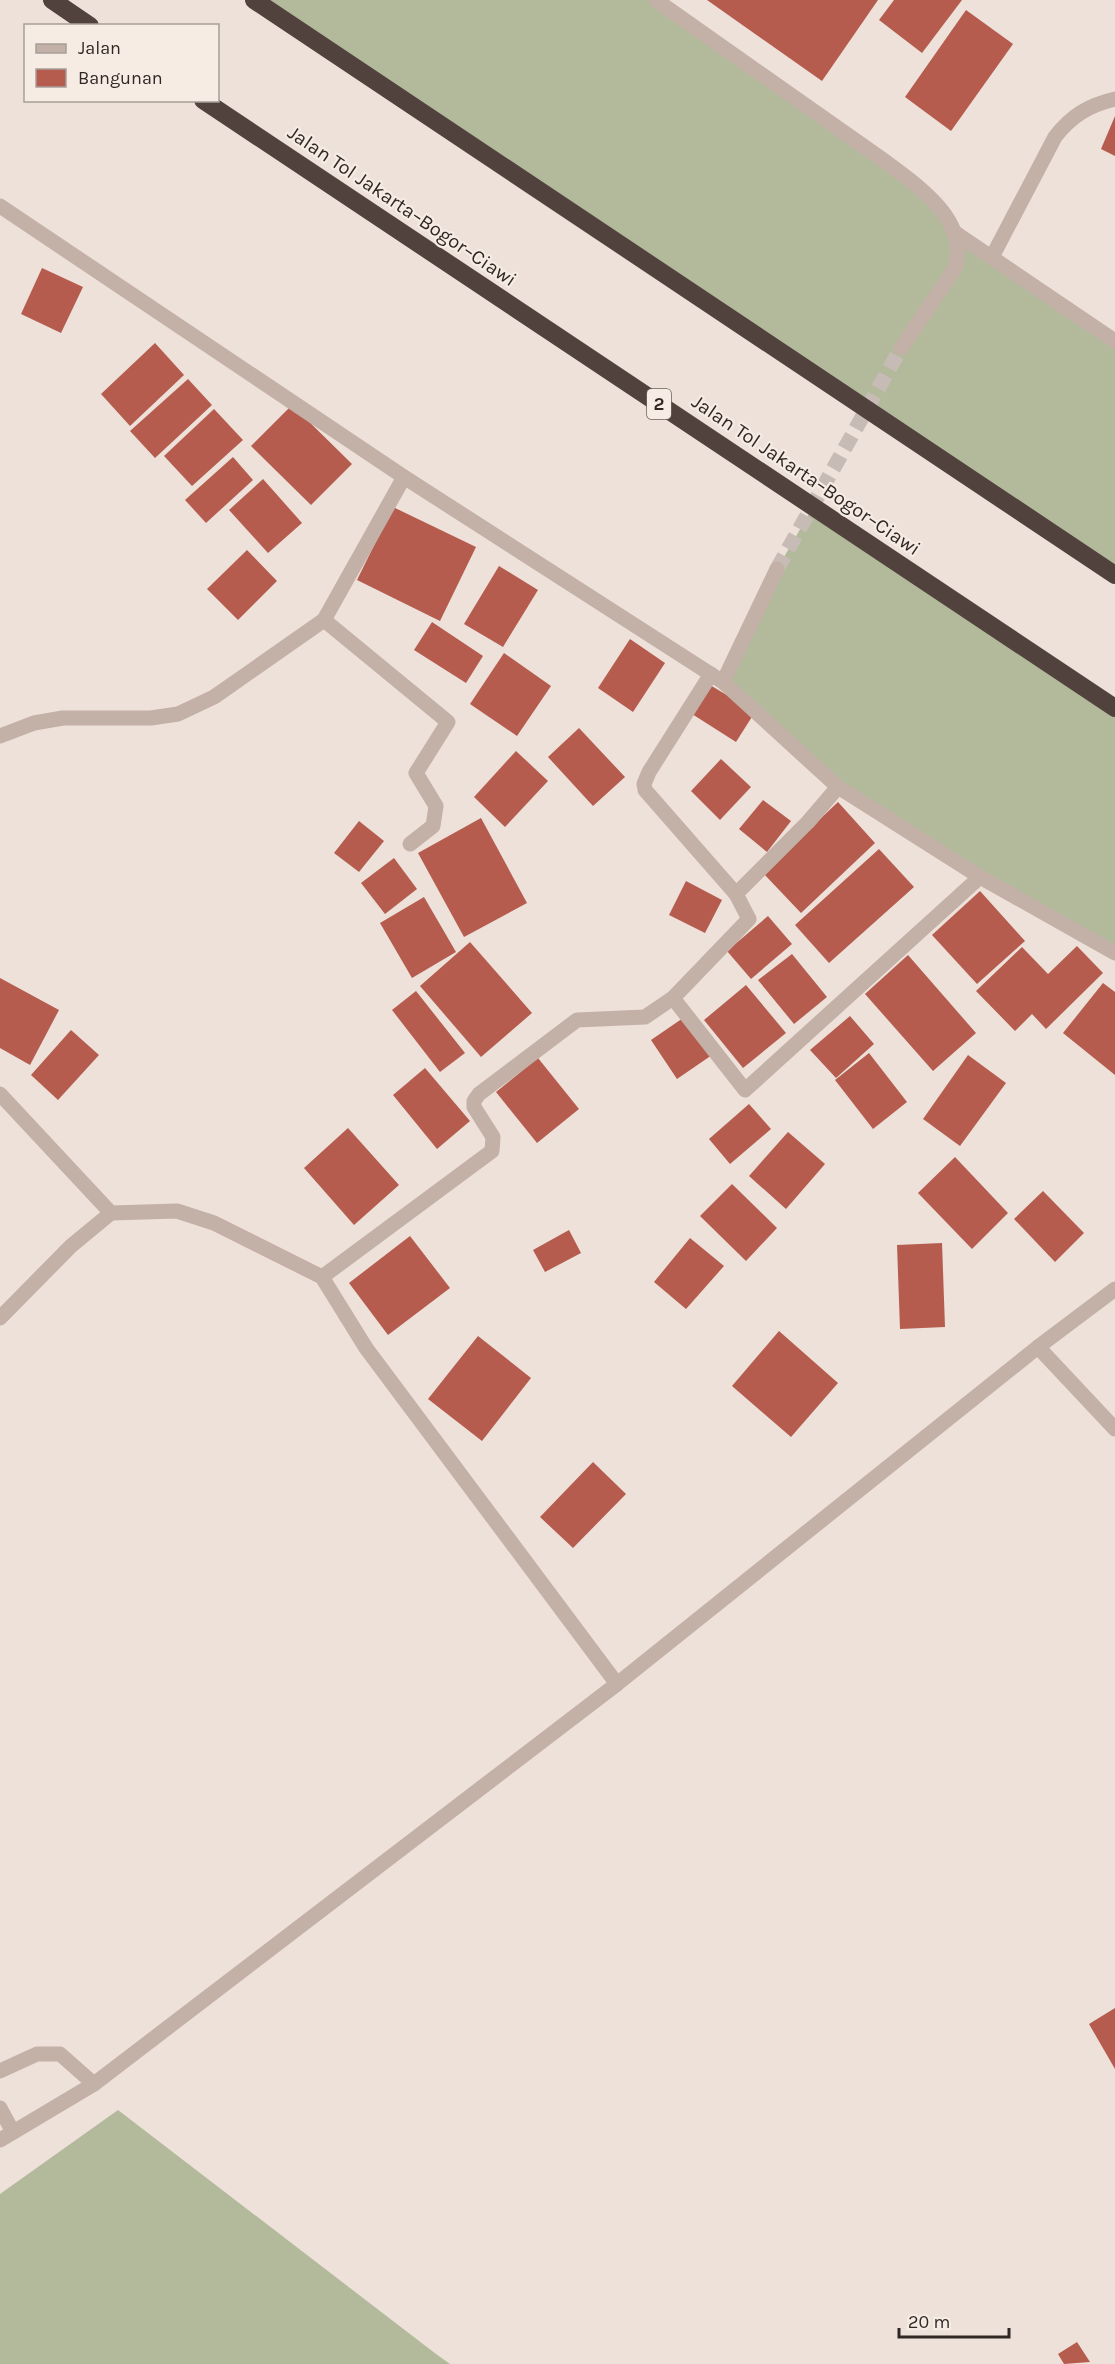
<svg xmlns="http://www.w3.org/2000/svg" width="1115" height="2364" viewBox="0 0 1115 2364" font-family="Karla,sans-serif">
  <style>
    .grass { fill: #b3ba9b }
    .building { fill: #b55c4f }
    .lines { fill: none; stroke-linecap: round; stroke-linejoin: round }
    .street-tunnel { stroke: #c7bcb5; stroke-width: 15; stroke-dasharray: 15 8; stroke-linecap: butt }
    .street { stroke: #c3b0a7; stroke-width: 15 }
    .highway { stroke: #51423e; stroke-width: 18 }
    .labels { text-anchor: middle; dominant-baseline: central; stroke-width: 4.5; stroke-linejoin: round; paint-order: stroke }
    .shield { fill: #f6ece4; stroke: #6c635f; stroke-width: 1.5 }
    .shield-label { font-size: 18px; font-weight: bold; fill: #312826 }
    .street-label { font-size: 20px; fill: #312826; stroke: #f6ece4 }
  </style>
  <rect width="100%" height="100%" fill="#ede1d9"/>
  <g class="grass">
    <path d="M 254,0 L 656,0 L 923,190 L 946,217 L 1115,341 L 1115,575 Z"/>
    <path d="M 813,507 L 1115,708 L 1115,947 L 838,787 L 723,682 L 777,569 Z"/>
    <path d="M 118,2110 L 436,2354 L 450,2364 L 0,2364 L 0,2194 Z"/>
  </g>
  <g class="building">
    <path d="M 707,0 L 878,0 L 822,81 Z"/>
    <path d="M 894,0 L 962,0 L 922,53 L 879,20 Z"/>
    <path d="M 966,10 L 1013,44 L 951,131 L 905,97 Z"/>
    <path d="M 1115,116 L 1115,156 L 1101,149 Z"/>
    <path d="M 42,268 L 83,287 L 61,333 L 21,314 Z"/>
    <path d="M 155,343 L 184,375 L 130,426 L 101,394 Z"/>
    <path d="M 188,379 L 212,405 L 155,458 L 130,431 Z"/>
    <path d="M 292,405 L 352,464 L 311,505 L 251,446 Z"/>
    <path d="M 214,409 L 243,440 L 192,486 L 164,456 Z"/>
    <path d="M 233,457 L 253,480 L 206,523 L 185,500 Z"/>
    <path d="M 263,479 L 302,523 L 268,553 L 229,510 Z"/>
    <path d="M 393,507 L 476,547 L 440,621 L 357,580 Z"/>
    <path d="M 247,550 L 277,581 L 238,620 L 207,589 Z"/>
    <path d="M 499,566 L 538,590 L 503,647 L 464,624 Z"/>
    <path d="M 432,622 L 483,656 L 466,683 L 414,650 Z"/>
    <path d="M 630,639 L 665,663 L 633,712 L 598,688 Z"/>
    <path d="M 504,653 L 551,686 L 517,736 L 470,704 Z"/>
    <path d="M 710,685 L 755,712 L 736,742 L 692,714 Z"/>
    <path d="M 579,728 L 625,777 L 593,806 L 548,757 Z"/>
    <path d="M 516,751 L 548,781 L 505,827 L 474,797 Z"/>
    <path d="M 721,759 L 751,787 L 720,820 L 691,791 Z"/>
    <path d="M 763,800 L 791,821 L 767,852 L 739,829 Z"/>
    <path d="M 838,802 L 875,843 L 801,913 L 763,873 Z"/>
    <path d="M 481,818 L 527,903 L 464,937 L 418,853 Z"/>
    <path d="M 359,821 L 384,841 L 359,872 L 334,853 Z"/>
    <path d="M 879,849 L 914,887 L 829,963 L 795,925 Z"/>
    <path d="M 394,858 L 417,889 L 385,914 L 361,883 Z"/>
    <path d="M 686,881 L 722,900 L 705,933 L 669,915 Z"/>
    <path d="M 980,891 L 1025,941 L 977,984 L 932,935 Z"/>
    <path d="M 424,897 L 456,952 L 412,978 L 380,923 Z"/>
    <path d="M 768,916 L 792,944 L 751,979 L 727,951 Z"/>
    <path d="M 470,942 L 532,1013 L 481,1057 L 420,986 Z"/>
    <path d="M 1077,946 L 1103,973 L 1046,1029 L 1032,1014 L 1015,1031 L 976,991 L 1022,947 L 1048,974 Z"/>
    <path d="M 792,954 L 827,997 L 794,1024 L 758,980 Z"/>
    <path d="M 908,955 L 976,1033 L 933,1071 L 865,994 Z"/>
    <path d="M 0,978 L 59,1010 L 30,1065 L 0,1048 Z"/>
    <path d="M 1103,983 L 1115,992 L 1115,1075 L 1063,1033 Z"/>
    <path d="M 746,985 L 786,1033 L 743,1068 L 704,1020 Z"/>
    <path d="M 416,991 L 465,1053 L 440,1072 L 392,1010 Z"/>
    <path d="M 686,1016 L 712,1055 L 677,1079 L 651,1040 Z"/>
    <path d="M 850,1016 L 874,1044 L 836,1078 L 810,1050 Z"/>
    <path d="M 71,1030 L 99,1055 L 58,1100 L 31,1075 Z"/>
    <path d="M 869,1053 L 907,1102 L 873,1129 L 835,1080 Z"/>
    <path d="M 968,1055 L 1006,1083 L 960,1146 L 923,1119 Z"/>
    <path d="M 538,1058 L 579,1109 L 537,1143 L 496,1092 Z"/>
    <path d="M 425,1068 L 470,1121 L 437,1149 L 393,1095 Z"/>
    <path d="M 749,1104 L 771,1129 L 730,1164 L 709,1139 Z"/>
    <path d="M 348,1128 L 399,1185 L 354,1225 L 304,1168 Z"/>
    <path d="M 788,1132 L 825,1164 L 786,1209 L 749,1176 Z"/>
    <path d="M 955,1157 L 1008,1213 L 972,1249 L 918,1193 Z"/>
    <path d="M 732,1184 L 777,1228 L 746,1261 L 700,1216 Z"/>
    <path d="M 1043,1191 L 1084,1233 L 1055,1262 L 1014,1219 Z"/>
    <path d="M 569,1230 L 581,1253 L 545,1272 L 533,1250 Z"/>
    <path d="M 410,1236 L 450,1288 L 388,1335 L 349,1283 Z"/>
    <path d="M 690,1238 L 724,1266 L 686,1309 L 654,1282 Z"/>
    <path d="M 942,1243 L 945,1327 L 900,1329 L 897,1245 Z"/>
    <path d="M 779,1331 L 838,1383 L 791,1437 L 732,1386 Z"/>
    <path d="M 478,1336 L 531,1378 L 482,1441 L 428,1399 Z"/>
    <path d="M 593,1462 L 626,1494 L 573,1548 L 540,1517 Z"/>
    <path d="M 1115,2008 L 1115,2069 L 1089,2024 Z"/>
    <path d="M 1077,2342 L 1090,2362 L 1064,2364 L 1058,2354 Z"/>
  </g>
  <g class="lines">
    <path class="street-tunnel" d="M 777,569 L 901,348"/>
    <g class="street">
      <path d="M 656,0 L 886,162 C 919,187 972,222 954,270 L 901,348"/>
      <path d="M 0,206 L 404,477 L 723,682 L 838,787 L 980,877 L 1115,953"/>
      <path d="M 954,232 L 1115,341"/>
      <path d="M 992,257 L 1055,137 C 1071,116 1089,105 1115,99"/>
      <path d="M 324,620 L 448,722 L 416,773 L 436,806 L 433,826 L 410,844"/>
      <path d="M 711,674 L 649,772 L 644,784 L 645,790 L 736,894"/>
      <path d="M 723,682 L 777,569"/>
      <path d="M 0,736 L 34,723 L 63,718 L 151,718 L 178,714 L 214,697 L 324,620 L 404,477"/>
      <path d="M 673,998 L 745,1090 L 980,877"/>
      <path d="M 0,1094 L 111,1213"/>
      <path d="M 322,1277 L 492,1151 L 493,1137 L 474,1107 L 474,1101 L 479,1094 L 577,1020 L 645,1017 L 673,998 L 749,919 L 736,894 L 808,822 L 838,787"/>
      <path d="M 0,1318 L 71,1246 L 111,1213 L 177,1211 L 214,1223 L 322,1277 L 366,1348 L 617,1684"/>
      <path d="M 1038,1347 L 1115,1429"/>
      <path d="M 0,2071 L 37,2054 L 60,2054 L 94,2084"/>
      <path d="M 0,2108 L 13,2132"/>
      <path d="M 0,2140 L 94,2084 L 617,1684 L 1038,1347 L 1115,1289"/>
    </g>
    <g class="highway">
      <path d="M 52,0 L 90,26"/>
      <path d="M 254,0 L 1115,575"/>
      <path d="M 203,100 L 1115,708"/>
    </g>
  </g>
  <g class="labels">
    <rect class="shield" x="647" y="389" width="24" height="30" rx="4.5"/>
    <g class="shield-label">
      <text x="659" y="404">2</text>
    </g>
    <g class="street-label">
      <text transform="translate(402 206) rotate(34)">Jalan Tol Jakarta–Bogor–Ciawi</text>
      <text transform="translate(806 475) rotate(34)">Jalan Tol Jakarta–Bogor–Ciawi</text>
    </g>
  </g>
  <rect x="24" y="24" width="195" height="78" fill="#f6ece4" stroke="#a79e98" stroke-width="1.5"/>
  <rect x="36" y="44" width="30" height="9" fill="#c3b0a7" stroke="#a79e98" stroke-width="1.5"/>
  <text x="78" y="54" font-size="18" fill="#312826">Jalan</text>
  <rect x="36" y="69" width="30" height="18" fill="#b55c4f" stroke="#a79e98" stroke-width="1.5"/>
  <text x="78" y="84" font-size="18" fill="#312826">Bangunan</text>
  <path d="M899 2328v9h110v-9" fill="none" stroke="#312826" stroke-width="3"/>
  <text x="908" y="2328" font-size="18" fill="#312826" stroke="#f6ece4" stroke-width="4.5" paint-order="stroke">20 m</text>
</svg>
